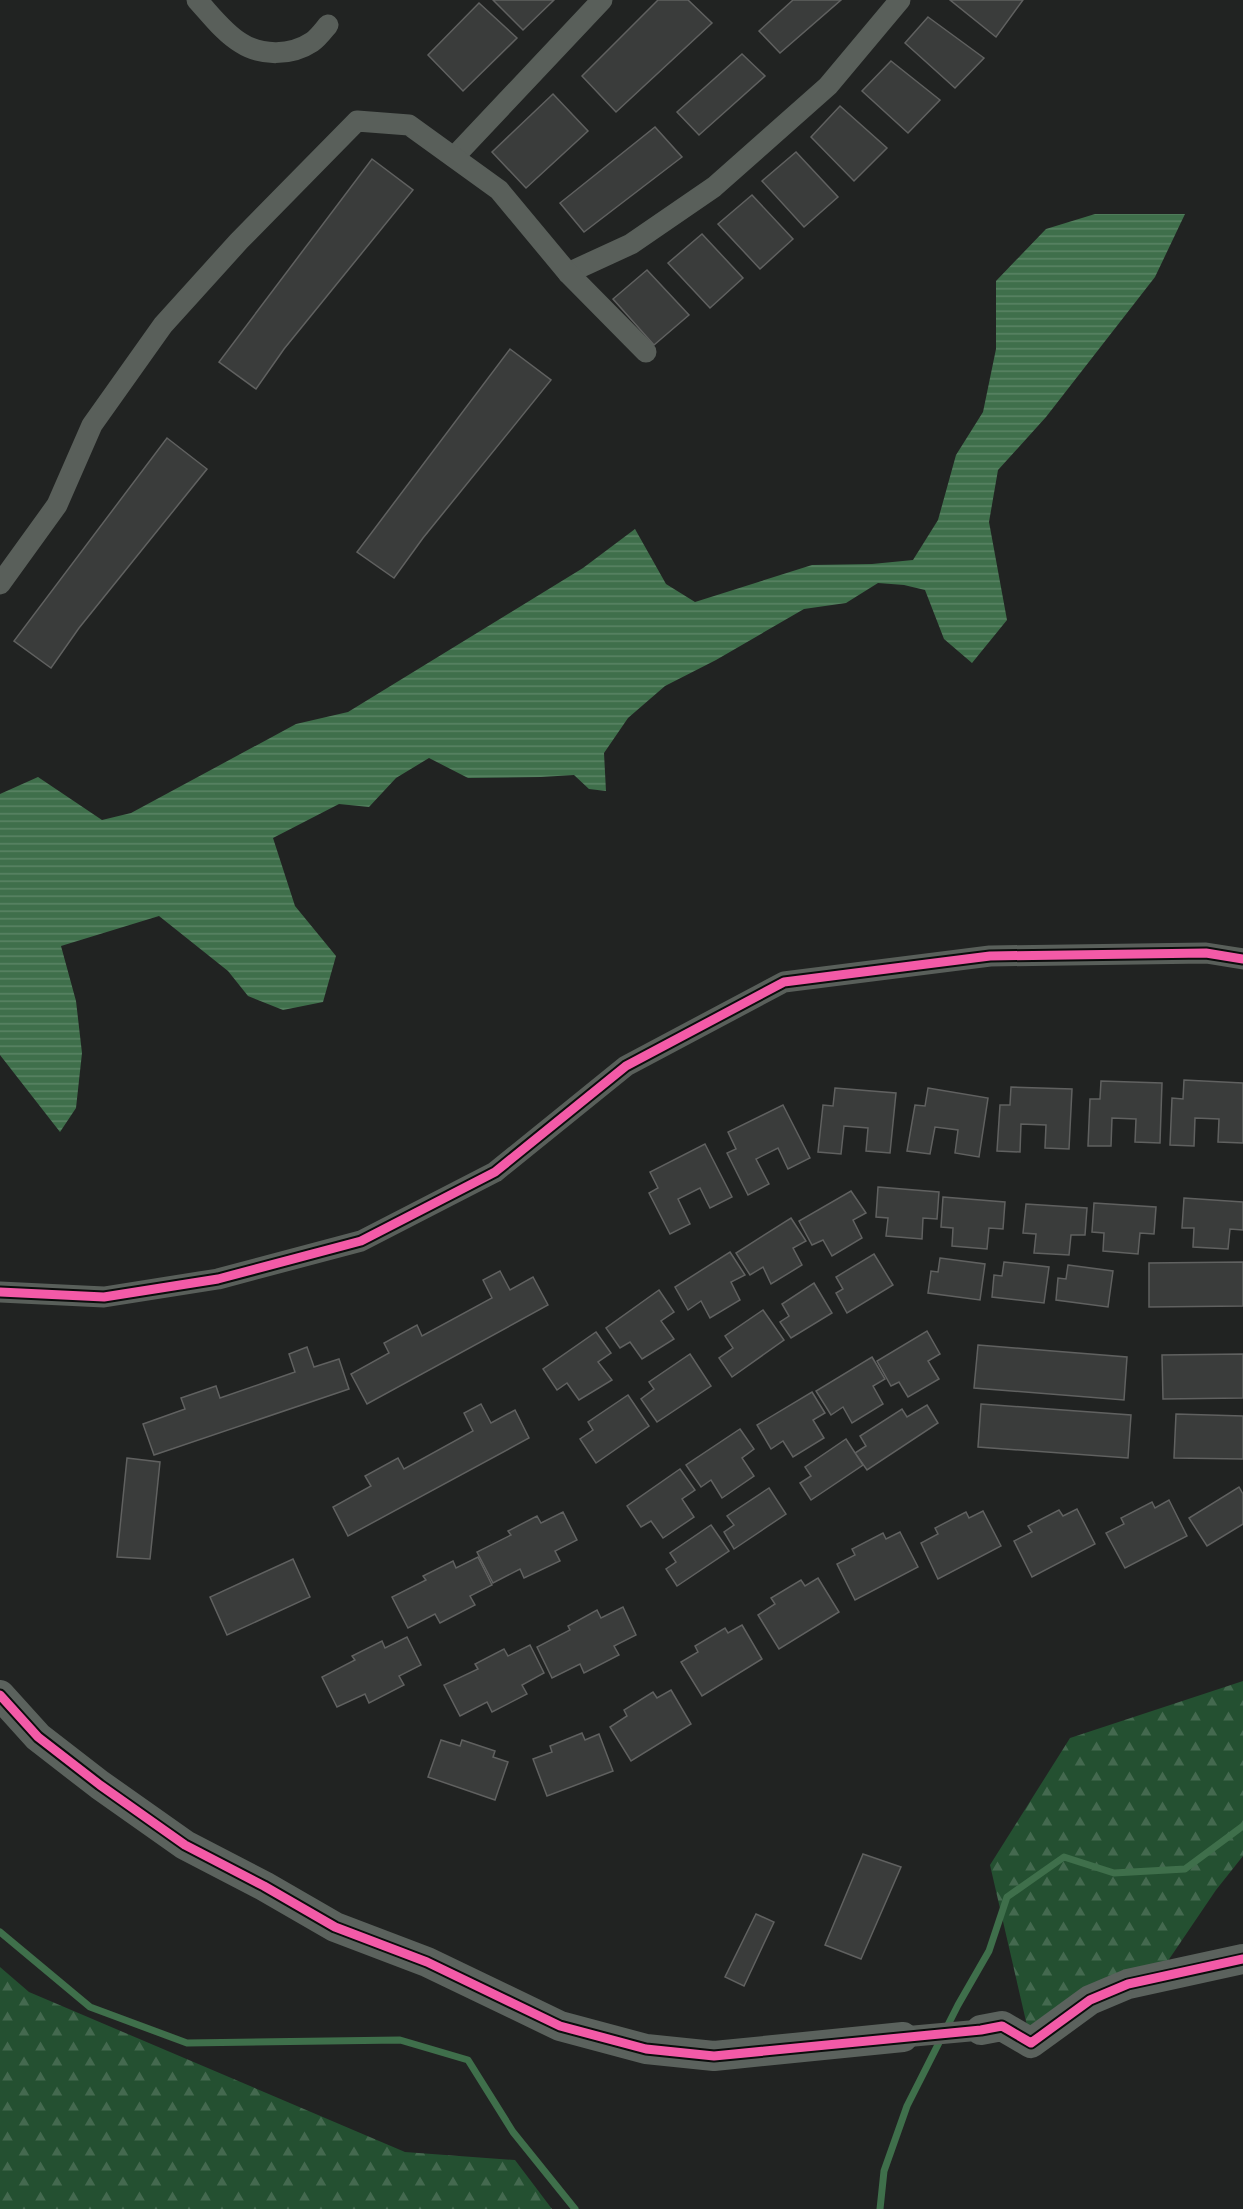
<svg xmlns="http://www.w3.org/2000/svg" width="1243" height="2209" viewBox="0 0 1243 2209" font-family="Raleway,sans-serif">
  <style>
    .forest { fill: url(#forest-firs) }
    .water { fill: url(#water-rules) }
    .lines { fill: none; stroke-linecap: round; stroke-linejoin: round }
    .stream { stroke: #3f6f4b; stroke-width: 7 }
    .building { fill: #3a3c3b; stroke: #606160; stroke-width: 1.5 }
    .street { stroke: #595f5a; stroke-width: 21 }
    .secondary { stroke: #5b625d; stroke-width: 30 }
    .cycleway-casing { stroke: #0b0d0c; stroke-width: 13 }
    .cycleway { stroke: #f35aa7; stroke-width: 9 }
  </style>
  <defs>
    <pattern id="forest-firs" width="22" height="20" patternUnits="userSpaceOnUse" patternTransform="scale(1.5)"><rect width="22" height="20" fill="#245031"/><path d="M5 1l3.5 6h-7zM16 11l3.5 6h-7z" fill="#44694f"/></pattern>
    <pattern id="water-rules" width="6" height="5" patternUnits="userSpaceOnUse" patternTransform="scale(1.5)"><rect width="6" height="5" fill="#3f6f4b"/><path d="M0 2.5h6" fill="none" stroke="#5b8465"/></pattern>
  </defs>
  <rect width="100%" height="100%" fill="#212322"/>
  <g class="forest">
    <path d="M 1243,1681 L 1243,1856 L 1216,1890 L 1155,1980 L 1031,2043 L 990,1865 L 1070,1738 Z"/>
    <path d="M 0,1967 L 29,1992 L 405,2152 L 515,2160 L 552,2209 L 0,2209 Z"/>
  </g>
  <path class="water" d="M 1095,214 L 1185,214 L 1155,277 L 1046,417 L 998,470 L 989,522 L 1007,620 L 972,663 L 944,639 L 925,590 L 904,585 L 878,583 L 846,603 L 804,609 L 716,660 L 665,686 L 628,718 L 604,753 L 606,791 L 589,789 L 574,775 L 541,777 L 468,778 L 429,758 L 396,778 L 369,807 L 339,804 L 273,838 L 295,906 L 336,956 L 323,1002 L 283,1010 L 248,996 L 228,971 L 159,916 L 61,946 L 76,1001 L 82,1053 L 76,1108 L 60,1132 L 0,1055 L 0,794 L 38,777 L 102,820 L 131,813 L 296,724 L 348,712 L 583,568 L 635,529 L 666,584 L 695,602 L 812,565 L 872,564 L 913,560 L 938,520 L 956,455 L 983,412 L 996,349 L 996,281 L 1046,229 Z"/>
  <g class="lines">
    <g class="stream">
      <path d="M 0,1932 L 90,2007 L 187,2043 L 400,2040 L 468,2060 L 513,2132 L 575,2209"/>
      <path d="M 880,2209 L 884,2171 L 907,2106 L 958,2005 L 989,1951 L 1007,1897 L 1064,1857 L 1114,1873 L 1185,1869 L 1243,1826"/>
    </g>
  </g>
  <g class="building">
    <path d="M 493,0 L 554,0 L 523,30 Z"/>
    <path d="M 658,0 L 688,0 L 712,23 L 616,112 L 582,76 Z"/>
    <path d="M 793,0 L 841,0 L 780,53 L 759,31 Z"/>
    <path d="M 950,0 L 1023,0 L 996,37 Z"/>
    <path d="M 479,3 L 517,38 L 463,91 L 428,55 Z"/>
    <path d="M 928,17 L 984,58 L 955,88 L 905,43 Z"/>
    <path d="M 742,54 L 765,76 L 699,135 L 677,112 Z"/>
    <path d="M 891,61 L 940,100 L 908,133 L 862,91 Z"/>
    <path d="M 553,94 L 588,131 L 526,188 L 492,152 Z"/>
    <path d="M 840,106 L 887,148 L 854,181 L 811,137 Z"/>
    <path d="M 655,127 L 682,157 L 584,232 L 560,203 Z"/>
    <path d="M 796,152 L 838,197 L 804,227 L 762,181 Z"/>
    <path d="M 372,159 L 413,190 L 284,349 L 256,389 L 219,362 Z"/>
    <path d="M 752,195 L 793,239 L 760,269 L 718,224 Z"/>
    <path d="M 702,234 L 743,278 L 710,308 L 668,263 Z"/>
    <path d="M 647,270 L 689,315 L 654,345 L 613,299 Z"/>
    <path d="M 510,349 L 551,380 L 423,538 L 394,578 L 357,552 Z"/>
    <path d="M 167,438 L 207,469 L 79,628 L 51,668 L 14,641 Z"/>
    <path d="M 1184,1080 L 1243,1083 L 1243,1143 L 1218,1142 L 1219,1119 L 1195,1118 L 1194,1146 L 1170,1145 L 1172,1098 L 1183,1099 Z"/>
    <path d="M 1101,1081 L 1162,1083 L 1160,1143 L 1135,1142 L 1136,1119 L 1112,1118 L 1111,1146 L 1088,1146 L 1090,1099 L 1100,1099 Z"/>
    <path d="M 1011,1087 L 1072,1089 L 1069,1149 L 1045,1148 L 1046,1125 L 1021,1124 L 1020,1152 L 997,1151 L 1000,1105 L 1010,1105 Z"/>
    <path d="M 835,1088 L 896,1093 L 890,1153 L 866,1151 L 868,1128 L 844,1126 L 841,1154 L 818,1152 L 823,1105 L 833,1106 Z"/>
    <path d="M 928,1088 L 988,1098 L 979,1157 L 955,1153 L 958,1130 L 935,1127 L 930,1154 L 907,1151 L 915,1105 L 925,1106 Z"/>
    <path d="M 783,1105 L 810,1158 L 788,1169 L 778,1148 L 756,1159 L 769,1184 L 748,1195 L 727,1153 L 736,1149 L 728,1132 Z"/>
    <path d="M 705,1144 L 732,1197 L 710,1208 L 700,1188 L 678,1199 L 690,1224 L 670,1234 L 649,1193 L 658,1188 L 650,1172 Z"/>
    <path d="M 878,1187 L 939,1192 L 937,1219 L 923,1218 L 922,1239 L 886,1236 L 888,1218 L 876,1217 Z"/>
    <path d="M 851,1191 L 866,1213 L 853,1220 L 862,1238 L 832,1256 L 823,1240 L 812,1245 L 799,1221 Z"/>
    <path d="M 943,1197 L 1005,1202 L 1003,1229 L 989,1228 L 987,1249 L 952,1246 L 953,1228 L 941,1227 Z"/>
    <path d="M 1184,1198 L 1243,1202 L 1243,1230 L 1230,1229 L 1228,1249 L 1193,1247 L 1194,1228 L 1182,1228 Z"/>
    <path d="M 1094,1203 L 1156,1207 L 1154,1234 L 1140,1233 L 1138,1254 L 1103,1251 L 1104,1233 L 1092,1232 Z"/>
    <path d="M 1026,1204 L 1087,1208 L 1085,1235 L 1071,1235 L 1069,1255 L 1034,1253 L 1036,1234 L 1023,1233 Z"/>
    <path d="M 791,1218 L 806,1241 L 793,1248 L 802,1265 L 771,1284 L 763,1267 L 750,1275 L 736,1253 Z"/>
    <path d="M 730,1252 L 745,1275 L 731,1282 L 740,1300 L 710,1318 L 701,1301 L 688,1310 L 675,1287 Z"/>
    <path d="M 874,1254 L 893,1285 L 847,1313 L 836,1293 L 843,1289 L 836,1277 Z"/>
    <path d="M 940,1258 L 985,1264 L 980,1300 L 928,1293 L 931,1271 L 938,1272 Z"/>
    <path d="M 1004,1262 L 1049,1267 L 1044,1303 L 992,1297 L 994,1275 L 1002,1276 Z"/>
    <path d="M 1243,1262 L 1243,1306 L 1149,1307 L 1149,1263 Z"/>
    <path d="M 1068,1265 L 1113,1271 L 1108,1307 L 1056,1300 L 1058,1278 L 1066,1279 Z"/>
    <path d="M 500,1271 L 510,1290 L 533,1277 L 548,1305 L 367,1404 L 351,1374 L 389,1353 L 384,1343 L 417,1325 L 422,1336 L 492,1298 L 483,1280 Z"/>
    <path d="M 814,1283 L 832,1313 L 791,1338 L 780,1322 L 789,1316 L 782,1304 Z"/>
    <path d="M 659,1290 L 674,1312 L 661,1321 L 674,1339 L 642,1359 L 630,1342 L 620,1348 L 606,1328 Z"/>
    <path d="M 763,1310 L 784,1340 L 732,1377 L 719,1358 L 733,1348 L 725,1336 Z"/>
    <path d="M 927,1331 L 940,1354 L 928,1361 L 939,1379 L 908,1397 L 899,1382 L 891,1386 L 877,1361 Z"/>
    <path d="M 596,1332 L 611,1353 L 598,1362 L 612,1380 L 579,1400 L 567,1383 L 557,1390 L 543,1369 Z"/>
    <path d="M 978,1345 L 1127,1357 L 1124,1400 L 974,1388 Z"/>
    <path d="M 307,1347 L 314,1367 L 339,1359 L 349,1389 L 154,1455 L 143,1424 L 185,1409 L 181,1398 L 216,1386 L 220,1398 L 295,1372 L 289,1354 Z"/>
    <path d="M 690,1354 L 711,1386 L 657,1422 L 641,1399 L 654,1389 L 649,1382 Z"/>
    <path d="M 1243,1354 L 1243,1398 L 1163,1399 L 1162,1355 Z"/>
    <path d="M 872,1357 L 885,1379 L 873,1386 L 883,1404 L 852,1423 L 843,1407 L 831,1415 L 816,1391 Z"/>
    <path d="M 812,1392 L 825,1413 L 813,1420 L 824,1438 L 793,1457 L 783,1441 L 771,1449 L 757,1425 Z"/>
    <path d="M 628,1395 L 649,1426 L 596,1463 L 580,1439 L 593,1430 L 588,1422 Z"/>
    <path d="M 481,1404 L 491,1423 L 515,1410 L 529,1438 L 348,1536 L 333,1507 L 371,1486 L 365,1476 L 398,1458 L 404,1469 L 473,1431 L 464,1413 Z"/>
    <path d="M 981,1404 L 1131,1415 L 1128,1458 L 978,1447 Z"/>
    <path d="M 927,1405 L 938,1423 L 867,1470 L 855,1453 L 866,1446 L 860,1436 L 902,1409 L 907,1417 Z"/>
    <path d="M 1176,1414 L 1243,1416 L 1243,1459 L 1174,1458 Z"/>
    <path d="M 740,1429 L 754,1449 L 742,1458 L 754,1476 L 722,1498 L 711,1480 L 701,1487 L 686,1465 Z"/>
    <path d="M 846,1439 L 863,1465 L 811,1500 L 800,1483 L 811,1476 L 805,1467 Z"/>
    <path d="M 127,1458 L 160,1462 L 150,1559 L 117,1557 Z"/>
    <path d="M 680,1469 L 695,1490 L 682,1499 L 694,1517 L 663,1538 L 651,1521 L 641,1527 L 627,1506 Z"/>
    <path d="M 1239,1487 L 1243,1494 L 1243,1524 L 1207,1546 L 1189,1518 Z"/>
    <path d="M 769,1488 L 786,1514 L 734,1549 L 724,1532 L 734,1525 L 727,1516 Z"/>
    <path d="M 1169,1500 L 1187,1536 L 1125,1568 L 1106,1533 L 1124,1524 L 1121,1518 L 1152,1502 L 1155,1508 Z"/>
    <path d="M 1077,1509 L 1095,1544 L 1032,1577 L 1014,1541 L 1032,1532 L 1028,1526 L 1059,1510 L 1063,1516 Z"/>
    <path d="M 983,1511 L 1001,1546 L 938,1579 L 921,1543 L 938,1534 L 935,1528 L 966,1512 L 969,1518 Z"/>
    <path d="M 563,1512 L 577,1540 L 555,1551 L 560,1561 L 524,1578 L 520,1569 L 493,1583 L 477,1552 L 511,1535 L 508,1531 L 537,1516 L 541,1523 Z"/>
    <path d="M 711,1525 L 729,1551 L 677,1586 L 666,1569 L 676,1562 L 670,1553 Z"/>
    <path d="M 900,1532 L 918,1567 L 855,1600 L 837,1564 L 855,1555 L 852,1549 L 883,1533 L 886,1539 Z"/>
    <path d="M 478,1557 L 492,1585 L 470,1596 L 475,1605 L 440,1623 L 435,1614 L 408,1628 L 392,1597 L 426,1580 L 423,1576 L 453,1561 L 456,1568 Z"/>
    <path d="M 293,1559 L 310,1597 L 227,1635 L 210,1597 Z"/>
    <path d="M 818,1578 L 839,1612 L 779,1649 L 758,1615 L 775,1604 L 771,1598 L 801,1580 L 805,1586 Z"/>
    <path d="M 623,1607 L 636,1635 L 614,1646 L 619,1655 L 584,1673 L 580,1664 L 552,1678 L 537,1647 L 570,1630 L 568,1626 L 597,1610 L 601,1618 Z"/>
    <path d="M 742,1625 L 762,1659 L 702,1696 L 681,1662 L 698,1652 L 695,1646 L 725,1628 L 728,1633 Z"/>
    <path d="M 407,1637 L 421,1665 L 399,1676 L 404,1685 L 369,1703 L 365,1694 L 337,1707 L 322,1677 L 355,1660 L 352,1656 L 382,1641 L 385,1648 Z"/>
    <path d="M 530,1645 L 544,1673 L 522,1685 L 527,1694 L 492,1712 L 487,1702 L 460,1716 L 444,1685 L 478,1669 L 475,1664 L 504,1649 L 508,1656 Z"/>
    <path d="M 671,1690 L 691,1724 L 631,1761 L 610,1727 L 627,1716 L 624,1710 L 653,1692 L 657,1698 Z"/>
    <path d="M 582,1733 L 585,1740 L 599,1734 L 613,1771 L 547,1796 L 533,1759 L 552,1752 L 550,1746 Z"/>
    <path d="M 441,1740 L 460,1746 L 462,1740 L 495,1751 L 493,1757 L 508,1762 L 495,1800 L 428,1777 Z"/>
    <path d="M 863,1854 L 901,1867 L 861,1959 L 825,1945 Z"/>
    <path d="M 756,1914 L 774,1922 L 744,1986 L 725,1977 Z"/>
  </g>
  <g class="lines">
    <g class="street">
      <path d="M 197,0 C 210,14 224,33 241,43 C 261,56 291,56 312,42 C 318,38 323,31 328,25"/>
      <path d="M 454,157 L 602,0"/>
      <path d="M 568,273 L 631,244 L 714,187 L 828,86 L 900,0"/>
      <path d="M 0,584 L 57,505 L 92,425 L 163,325 L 239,241 L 357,121 L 409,125 L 499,190 L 568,273 L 646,352"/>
      <path d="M 0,1292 L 104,1297 L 218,1279 L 361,1241 L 495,1172 L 626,1066 L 784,982 L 990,956 L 1206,953 L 1243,959"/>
      <path d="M 903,2037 L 981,2030"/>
    </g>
    <g class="secondary">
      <path d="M 0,1695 L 38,1737 L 100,1785 L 185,1845 L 264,1886 L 335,1927 L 427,1962 L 560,2026 L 646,2049 L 714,2056 L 903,2037"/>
      <path d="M 981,2030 L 1002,2026 L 1031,2043 L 1090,2000 L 1128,1984 L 1243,1959"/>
    </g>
    <g class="cycleway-casing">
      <g id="cycleway">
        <path d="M 0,1292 L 104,1297 L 218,1279 L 361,1241 L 495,1172 L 626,1066 L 784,982 L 990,956 L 1206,953 L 1243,959"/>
        <path d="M 0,1695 L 38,1737 L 100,1785 L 185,1845 L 264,1886 L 335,1927 L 427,1962 L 560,2026 L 646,2049 L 714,2056 L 981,2030 L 1002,2026 L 1031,2043 L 1090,2000 L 1128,1984 L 1243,1959"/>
      </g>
    </g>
    <use href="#cycleway" class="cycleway"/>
  </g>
</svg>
